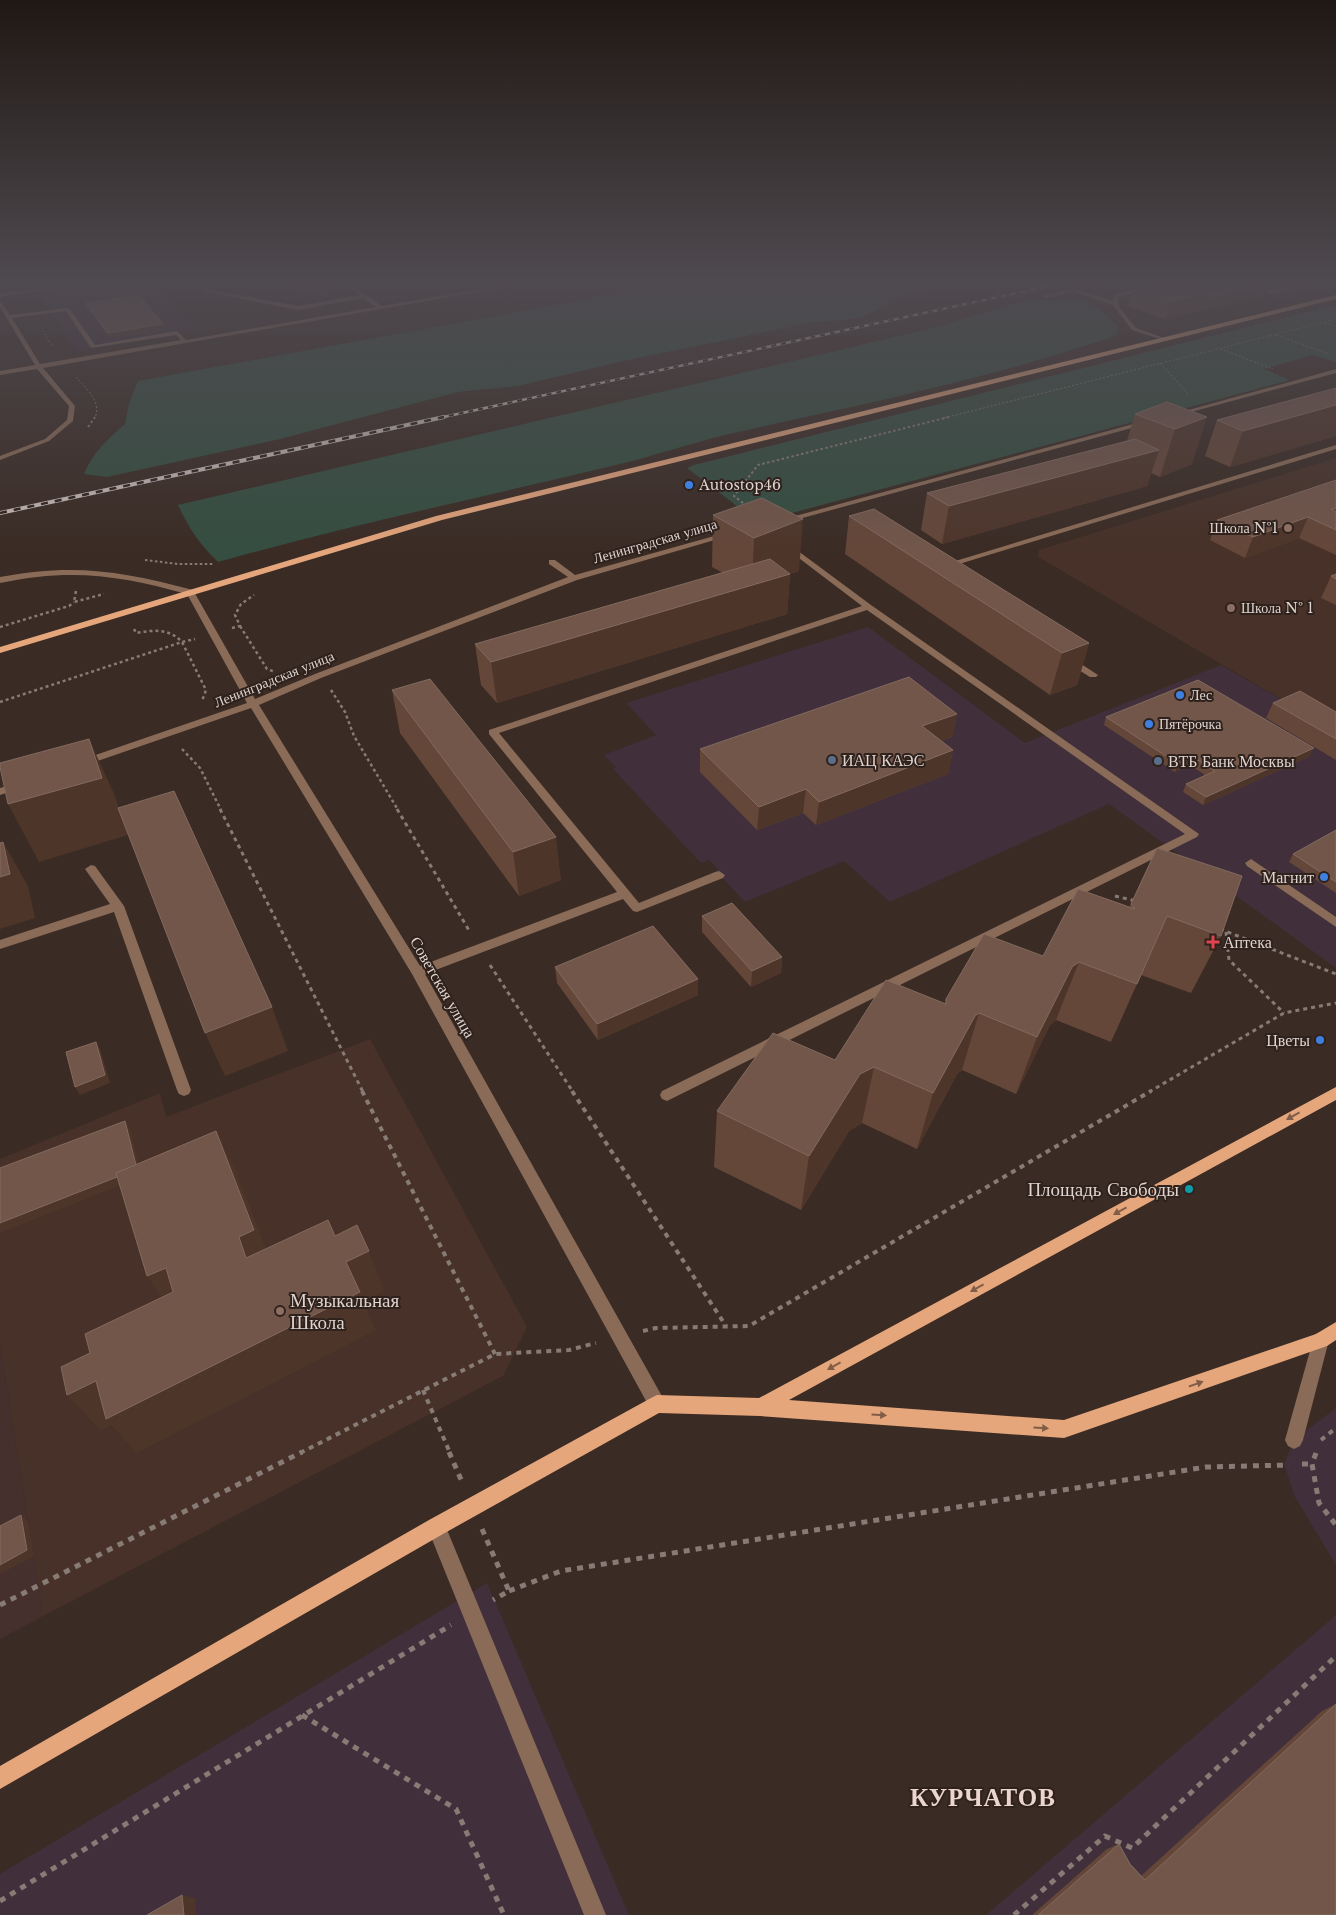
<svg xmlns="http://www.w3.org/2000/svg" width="1336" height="1915" viewBox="0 0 1336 1915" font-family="'Libre Baskerville',serif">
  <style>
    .commercial { fill: #41303b }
    .built { fill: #473128 }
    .medical { fill: #45302e }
    .green { fill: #354e41 }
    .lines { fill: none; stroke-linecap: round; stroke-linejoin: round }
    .path-far5 { stroke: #887b76; stroke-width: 1; stroke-dasharray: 2 2; stroke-linecap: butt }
    .path-far4 { stroke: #887b76; stroke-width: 2; stroke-dasharray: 2.5 2.5; stroke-linecap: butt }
    .path-far3 { stroke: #887b76; stroke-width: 2.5; stroke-dasharray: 3 3; stroke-linecap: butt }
    .path-far2 { stroke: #887b76; stroke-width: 3; stroke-dasharray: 4 4; stroke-linecap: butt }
    .path-far1 { stroke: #887b76; stroke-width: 4; stroke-dasharray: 5 5; stroke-linecap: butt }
    .path { stroke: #887b76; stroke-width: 5; stroke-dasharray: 6 6; stroke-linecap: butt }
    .minor { fill: #8a6b57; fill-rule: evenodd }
    .major { fill: #e6a67c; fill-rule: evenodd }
    .rail-far1-casing { stroke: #c8bdb9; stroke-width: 2.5 }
    .rail-casing { stroke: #c8bdb9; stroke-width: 4 }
    .rail-far1 { stroke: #2f211b; stroke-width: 2; stroke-dasharray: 5; stroke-linecap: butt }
    .rail { stroke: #2f211b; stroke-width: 2.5; stroke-dasharray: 7; stroke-linecap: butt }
    .wall { fill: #654739 }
    .shaded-wall { fill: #4e352a }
    .building { fill: #72564a; stroke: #836a5f }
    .oneway { fill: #815d47 }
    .shop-dot { fill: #3f7fe0; stroke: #2f211b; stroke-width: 2 }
    .education-dot { fill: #8d6e63; stroke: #2f211b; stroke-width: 2 }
    .service-dot { fill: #5c6f8a; stroke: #2f211b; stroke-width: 2 }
    .health-dot { fill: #e0444e; stroke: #2f211b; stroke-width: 2 }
    .culture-dot { fill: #0f9aa8; stroke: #2f211b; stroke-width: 2 }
    .labels { text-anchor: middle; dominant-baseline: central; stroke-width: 4; stroke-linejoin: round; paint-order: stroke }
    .far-poi-label { font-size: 14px; fill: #ded4d0; stroke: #2f211b; text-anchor: start }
    .far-street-label { font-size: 14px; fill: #ded4d0; stroke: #2f211b }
    .poi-label { font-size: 16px; fill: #ded4d0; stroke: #2f211b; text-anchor: start }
    .street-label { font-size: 16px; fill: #ded4d0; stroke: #2f211b }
    .near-poi-label { font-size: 19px; fill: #ded4d0; stroke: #2f211b; text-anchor: end }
    .near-district-label { font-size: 25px; font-weight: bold; letter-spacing: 1px; fill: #ead6ce; stroke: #2f211b }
  </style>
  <rect width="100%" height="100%" fill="#3a2b24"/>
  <g class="commercial">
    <path d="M 31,283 L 160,283 L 153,285 L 195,330 L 77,350 Z"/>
    <path d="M 868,627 L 1025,743 L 1221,665 L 1336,731 L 1336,968 L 1109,804 L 890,902 L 844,861 L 745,902 L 716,871 L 718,869 L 709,860 L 701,863 L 613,769 L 616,767 L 604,755 L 656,735 L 626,703 Z"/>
    <path d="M 1336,1408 L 1336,1565 L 1295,1497 L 1284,1464 L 1294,1440 Z"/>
    <path d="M 487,1583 L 629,1915 L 0,1915 L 0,1874 Z"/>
    <path d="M 1336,1615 L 1336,1915 L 986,1915 Z"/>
  </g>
  <g class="built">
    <path d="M 1336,458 L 1336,731 L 1038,557 L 1039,550 Z"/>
    <path d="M 370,1039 L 527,1327 L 503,1376 L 43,1616 L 0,1345 L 0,1159 L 160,1093 L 166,1117 Z"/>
  </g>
  <path class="medical" d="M 0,1345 L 43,1616 L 0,1639 Z"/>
  <g class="green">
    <path d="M 678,283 L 965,283 L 900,297 L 861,318 L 809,323 L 623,361 L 518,386 L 458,392 L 280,439 L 107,477 L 84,474 C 93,452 107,440 125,424 L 129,404 L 138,381 Z"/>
    <path d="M 1065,300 L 1085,301 L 1102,312 L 1118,326 L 1117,335 C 992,379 858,405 729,434 C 691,443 654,456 616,465 C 483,497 350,525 218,562 C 200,545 188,527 178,505 L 929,329 L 1026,301 Z"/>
    <path d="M 1336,305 L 1336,362 L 1312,355 L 1264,369 L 1288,379 L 1287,381 L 758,522 L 687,468 L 694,465 Z"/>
  </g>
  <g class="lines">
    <g class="path-far5">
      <path d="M 1026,283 L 999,289 L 997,292 L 1012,297 L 1029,294"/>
      <path d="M 382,286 L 393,283"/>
      <path d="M 1325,323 L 1336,326"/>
      <path d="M 42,330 L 52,346"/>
      <path d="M 1276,335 L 1329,354"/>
      <path d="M 1220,349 L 1273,369"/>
      <path d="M 1160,363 L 1188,394"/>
      <path d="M 76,377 C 86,389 102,401 95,418"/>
      <path d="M 944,418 L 1336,319"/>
    </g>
    <g class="path-far4">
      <path d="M 88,427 L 95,417"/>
      <path d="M 747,506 L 734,496 L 758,465 L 949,417"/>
      <path d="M 145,560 L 178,564 L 213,564"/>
    </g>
    <g class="path-far3">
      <path d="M 76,591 L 74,602 L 104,594"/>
      <path d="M 240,626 L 267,669 L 275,672"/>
      <path d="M 0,627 L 69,606 L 74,602"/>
      <path d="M 232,628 L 240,626 L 235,615 L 241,604 L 254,595"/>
      <path d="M 134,629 L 136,633 C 153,630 169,628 182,642 L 195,639"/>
      <path d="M 331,690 L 345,712 L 354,736 L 398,810"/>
      <path d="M 0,702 L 182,642 L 206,690 L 202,701"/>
      <path d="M 182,749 L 200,768 L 221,810"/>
    </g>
    <g class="path-far2">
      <path d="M 220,809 L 363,1092"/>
      <path d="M 397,809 L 470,932"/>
      <path d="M 1115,896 L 1136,901"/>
      <path d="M 1220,929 L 1336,974"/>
      <path d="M 1226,932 L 1229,960 L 1284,1013"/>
      <path d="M 490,965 L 573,1092"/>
      <path d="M 1149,1092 L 1284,1013 L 1336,1003"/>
    </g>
    <g class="path-far1">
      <path d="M 362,1091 L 495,1354"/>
      <path d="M 572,1091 L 726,1326"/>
      <path d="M 643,1331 L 656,1328 L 749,1326 L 1151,1091"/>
      <path d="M 423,1390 L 450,1453"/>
      <path d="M 1321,1440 L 1336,1428"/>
      <path d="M 300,1453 L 495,1354 L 569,1350 L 596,1343"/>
    </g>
    <g class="path">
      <path d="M 449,1452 L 463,1484"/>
      <path d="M 1316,1453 L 1312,1464 L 1319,1503 L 1336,1525"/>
      <path d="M 1302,1464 L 1312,1464"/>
      <path d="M 482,1529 L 509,1591 L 493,1600"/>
      <path d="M 509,1591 L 561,1571 L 1206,1467 L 1289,1465"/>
      <path d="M 0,1605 L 302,1452"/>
      <path d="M 302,1715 L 456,1809 L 504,1915"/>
      <path d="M 0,1901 L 451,1625"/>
      <path d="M 1014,1915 L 1105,1836 L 1132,1848 L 1336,1656"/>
    </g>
    <g class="minor">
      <path d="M 331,283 L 351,284 L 382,306 L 516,283 L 530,283 L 43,368 L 75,406 L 73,421 L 49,441 L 0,460 L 0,456 L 45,439 L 67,420 L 69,406 L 37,369 L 0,375 L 0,371 L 35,365 L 0,307 L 0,301 L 10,315 L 69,308 L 95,345 L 177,331 L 186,340 L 376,307 L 363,298 L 298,310 L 202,291 L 205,289 L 298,306 L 360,295 L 348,286 ZM 66,311 L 91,348 L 176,335 L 181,340 L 40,364 L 12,318 Z"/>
      <path d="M 1194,283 L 1234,283 L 1174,288 L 1171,286 Z"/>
      <path d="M 1305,283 L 1315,283 L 1276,294 L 1247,289 L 1250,287 L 1276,290 Z"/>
      <path d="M 59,286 L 57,289 L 0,297 L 0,293 Z"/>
      <path d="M 1146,287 L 1148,290 L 1118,297 L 1119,307 L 1136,328 L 1167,339 L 1167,341 L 1132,330 L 1113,305 L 1074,292 L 1045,298 L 1042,296 L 1074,288 L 1113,301 L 1113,295 Z"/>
      <path d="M 1336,369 L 1336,373 L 1176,416 L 1171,415 Z"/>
      <path d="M 1148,420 L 1150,421 L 1150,423 L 784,523 L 777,521 Z"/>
      <path d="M 1336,445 L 1336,449 L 946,568 L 939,566 Z"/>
      <path d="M 725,533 L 732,535 L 577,580 L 321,678 L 259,705 L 420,966 L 617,892 L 489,734 L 489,730 L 862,606 L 783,546 L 782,544 L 786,542 L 871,605 L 1199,834 L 1197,837 L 667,1101 L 662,1099 L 660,1095 L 662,1091 L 1185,834 L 867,610 L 499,733 L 639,903 L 715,872 L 719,871 L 725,875 L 723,878 L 637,912 L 633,911 L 623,899 L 425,974 L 663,1398 L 666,1404 L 663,1410 L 657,1413 L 651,1410 L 412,974 L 251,708 L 86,765 L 82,766 L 77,763 L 78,761 L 247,703 L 187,594 C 119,575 70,568 0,583 L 0,577 C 72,563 123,571 193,590 L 255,699 L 315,674 L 568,577 L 549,564 L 549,560 L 555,560 L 575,575 Z"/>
      <path d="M 1069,657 L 1072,658 L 1098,675 L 1096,677 L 1090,677 L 1066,662 L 1064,660 Z"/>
      <path d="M 21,782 L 25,783 L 26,785 L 25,787 L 0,795 L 0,788 Z"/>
      <path d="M 1251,859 L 1336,917 L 1336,927 L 1247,866 L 1245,863 Z"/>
      <path d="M 91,865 L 95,866 L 124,906 L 191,1090 L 189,1094 L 184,1096 L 179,1094 L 177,1090 L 114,912 L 0,949 L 0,940 L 110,904 L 85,869 Z"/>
      <path d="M 1321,1332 L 1327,1334 L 1329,1340 L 1303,1440 L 1300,1446 L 1294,1449 L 1288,1446 L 1285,1440 L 1313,1340 L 1315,1334 Z"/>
      <path d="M 436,1518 L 443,1520 L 606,1915 L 584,1915 L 427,1527 L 429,1520 Z"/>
    </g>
    <g class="major">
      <path d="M 1336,295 L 1336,299 L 442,520 L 0,653 L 0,647 L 436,516 Z"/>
      <path d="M 1336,1087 L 1336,1100 L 789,1400 L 1064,1420 L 1316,1334 L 1336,1322 L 1336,1340 L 1327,1346 L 1064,1438 L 760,1416 L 659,1413 L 443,1534 L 0,1789 L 0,1766 L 429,1520 L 651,1398 L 657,1395 L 759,1398 Z"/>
    </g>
    <g class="rail-far1-casing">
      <path id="rail-far1" d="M 439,418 L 1063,283"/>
    </g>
    <g class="rail-casing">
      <path id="rail" d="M 0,513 L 444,417"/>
    </g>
    <use href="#rail-far1" class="rail-far1"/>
    <use href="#rail" class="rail"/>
  </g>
  <g class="wall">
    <path d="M 240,283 L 336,283 L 337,289 L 324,295 Z"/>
    <path d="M 1071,283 L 1105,283 L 1078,289 L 1070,287 Z"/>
    <path d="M 1271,283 L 1299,283 L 1283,287 Z"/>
    <path d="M 1269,285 L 1265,296 L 1207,309 L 1165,319 L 1128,306 L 1132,290 L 1212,292 Z"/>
    <path d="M 86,303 L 163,324 L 164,330 L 110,338 L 88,309 Z"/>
    <path d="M 1336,388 L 1336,436 L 1230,467 L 1205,456 L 1217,420 Z"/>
    <path d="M 1167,402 L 1192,464 L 1160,477 L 1151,473 L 1147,486 L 942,544 L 921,530 L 927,493 L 1127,441 L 1135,414 Z"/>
    <path d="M 1336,480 L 1336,555 L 1299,538 L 1245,558 L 1210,540 L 1217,520 Z"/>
    <path d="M 762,498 L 799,571 L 790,574 L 787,614 L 497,703 L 481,685 L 475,644 L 723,573 L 712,567 L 713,515 Z"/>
    <path d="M 849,516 L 1089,643 L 1077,685 L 1050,695 L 845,554 Z"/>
    <path d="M 1336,574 L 1336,605 L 1321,598 L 1331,576 Z"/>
    <path d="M 392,690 L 561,880 L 519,896 L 400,733 Z"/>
    <path d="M 1273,703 L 1336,712 L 1336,760 L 1266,718 Z"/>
    <path d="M 957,714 L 952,737 L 941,741 L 953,750 L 948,774 L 816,825 L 803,813 L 757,830 L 700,772 L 700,749 Z"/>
    <path d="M 1106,717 L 1310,756 L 1203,805 L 1183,792 L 1186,784 L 1205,775 L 1190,765 L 1175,772 L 1104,725 Z"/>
    <path d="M 1336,830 L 1336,893 L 1289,862 L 1293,854 Z"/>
    <path d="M 1157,848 L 1221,936 L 1191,993 L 1141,975 L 1111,1042 L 1056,1020 L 1050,1025 L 1016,1094 L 962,1070 L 957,1074 L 917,1149 L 862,1123 L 849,1131 L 801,1210 L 714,1167 L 717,1111 L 835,1060 L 945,1004 L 946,999 L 1043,956 L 1129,908 Z"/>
    <path d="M 702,916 L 782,957 L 781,973 L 751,987 L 702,932 Z"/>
    <path d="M 555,967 L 698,979 L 698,995 L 598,1040 L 557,983 Z"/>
    <path d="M 1336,1704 L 1336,1915 L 1032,1915 L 1107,1849 L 1119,1844 L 1130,1864 L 1141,1876 L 1322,1711 Z"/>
  </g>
  <g class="shaded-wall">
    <path d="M 322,283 L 336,283 L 337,289 L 324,295 Z"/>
    <path d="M 1081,283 L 1105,283 L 1078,289 L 1079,284 Z"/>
    <path d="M 1284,283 L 1299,283 L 1283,287 Z"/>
    <path d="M 1269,285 L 1265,296 L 1207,309 L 1165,319 L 1170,302 L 1212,292 Z"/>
    <path d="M 163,324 L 164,330 L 110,338 L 108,333 Z"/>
    <path d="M 1336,405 L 1336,436 L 1230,467 L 1243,431 Z"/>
    <path d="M 1207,417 L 1192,464 L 1160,477 L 1175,429 Z"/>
    <path d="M 1159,450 L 1147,486 L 942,544 L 949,506 Z"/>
    <path d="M 1308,517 L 1299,538 L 1245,558 L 1253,537 Z"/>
    <path d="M 803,519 L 799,571 L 790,574 L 787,614 L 497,703 L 491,662 L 752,585 L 754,538 Z"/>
    <path d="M 1089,643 L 1077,685 L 1050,695 L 1062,653 Z"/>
    <path d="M 957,714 L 952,737 L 918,749 L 922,726 Z"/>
    <path d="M 89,739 L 115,796 L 128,835 L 39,862 L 8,804 Z"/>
    <path d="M 1314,748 L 1310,756 L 1203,805 L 1206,797 Z"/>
    <path d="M 953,750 L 948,774 L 816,825 L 819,802 Z"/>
    <path d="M 1193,757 L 1190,765 L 1175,772 L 1178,764 Z"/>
    <path d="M 806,789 L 803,813 L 757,830 L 759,807 Z"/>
    <path d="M 556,837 L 561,880 L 519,896 L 513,852 Z"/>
    <path d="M 3,842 L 28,886 L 35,918 L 0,929 L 0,877 Z"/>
    <path d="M 782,957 L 781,973 L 751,987 L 752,971 Z"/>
    <path d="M 1079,962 L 1056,1020 L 1050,1025 L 1016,1094 L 1037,1037 L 1072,967 Z"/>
    <path d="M 698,979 L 698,995 L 598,1040 L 597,1024 Z"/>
    <path d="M 272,1007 L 288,1051 L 225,1076 L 205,1033 Z"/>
    <path d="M 979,1013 L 962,1070 L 957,1074 L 917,1149 L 933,1093 L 975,1016 Z"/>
    <path d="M 96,1042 L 100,1049 L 110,1083 L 80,1095 L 75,1087 Z"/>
    <path d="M 874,1067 L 862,1123 L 849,1131 L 801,1210 L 809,1156 L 860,1074 Z"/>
    <path d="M 125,1121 L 130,1129 L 142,1177 L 0,1233 L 0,1223 Z"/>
    <path d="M 216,1131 L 237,1173 L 274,1270 L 246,1258 L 239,1237 Z"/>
    <path d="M 369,1251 L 384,1291 L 363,1301 L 376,1330 L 137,1453 L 111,1425 L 101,1431 L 67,1395 Z"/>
    <path d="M 166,1268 L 191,1307 L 174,1315 L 147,1276 Z"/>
    <path d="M 21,1515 L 28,1521 L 34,1556 L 0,1574 L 0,1565 Z"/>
    <path d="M 182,1895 L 195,1898 L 196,1915 L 184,1915 Z"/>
  </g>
  <g class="building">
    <path d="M 1160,283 L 1184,283 L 1212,292 L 1170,302 L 1132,290 Z"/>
    <path d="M 1254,283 L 1263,283 L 1269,285 L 1211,297 L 1212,292 Z"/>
    <path d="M 139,295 L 163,324 L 108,333 L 86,303 Z"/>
    <path d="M 1336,388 L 1336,405 L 1243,431 L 1217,420 Z"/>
    <path d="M 1167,402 L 1207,417 L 1175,429 L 1135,414 Z"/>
    <path d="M 1135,439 L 1159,450 L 949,506 L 927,493 Z"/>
    <path d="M 1336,480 L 1336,508 L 1331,509 L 1336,512 L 1336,530 L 1308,517 L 1253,537 L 1217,520 Z"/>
    <path d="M 762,498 L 803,519 L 754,538 L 713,515 Z"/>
    <path d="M 874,509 L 1089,643 L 1062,653 L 849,516 Z"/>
    <path d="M 770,559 L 790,574 L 491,662 L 475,644 Z"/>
    <path d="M 1336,574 L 1336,579 L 1331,576 Z"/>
    <path d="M 909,677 L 957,714 L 922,726 L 953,750 L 819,802 L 806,789 L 759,807 L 700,749 Z"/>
    <path d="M 430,679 L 556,837 L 513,852 L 392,690 Z"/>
    <path d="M 1198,680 L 1314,748 L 1206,797 L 1186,784 L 1215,771 L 1193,757 L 1178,764 L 1106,717 Z"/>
    <path d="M 1300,691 L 1336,712 L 1336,739 L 1273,703 Z"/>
    <path d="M 89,739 L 102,778 L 8,804 L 0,767 L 0,763 Z"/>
    <path d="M 174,791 L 272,1007 L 205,1033 L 118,808 Z"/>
    <path d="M 1336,830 L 1336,882 L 1293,854 Z"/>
    <path d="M 3,842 L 10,874 L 0,877 L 0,843 Z"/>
    <path d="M 1157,848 L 1242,876 L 1221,936 L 1167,916 L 1137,984 L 1079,962 L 1072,967 L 1037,1037 L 979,1013 L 975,1016 L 933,1093 L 874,1067 L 860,1074 L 809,1156 L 717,1111 L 773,1033 L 835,1060 L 886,980 L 946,1004 L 946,999 L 984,934 L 1043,956 L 1078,889 L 1135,909 L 1131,904 Z"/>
    <path d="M 732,903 L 782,957 L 752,971 L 702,916 Z"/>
    <path d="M 653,926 L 698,979 L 597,1024 L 555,967 Z"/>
    <path d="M 96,1042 L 105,1075 L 75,1087 L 66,1052 Z"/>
    <path d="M 125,1121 L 136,1165 L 116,1173 L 117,1177 L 0,1223 L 0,1168 Z"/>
    <path d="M 216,1131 L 254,1230 L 239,1237 L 246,1258 L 328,1220 L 335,1236 L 357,1225 L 369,1251 L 346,1262 L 360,1292 L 106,1419 L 96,1381 L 67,1395 L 61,1367 L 90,1353 L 85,1334 L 173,1292 L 166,1268 L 147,1276 L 116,1173 Z"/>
    <path d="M 21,1515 L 27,1550 L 0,1565 L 0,1526 Z"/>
    <path d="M 1336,1704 L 1336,1915 L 1038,1915 L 1119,1844 L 1130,1864 L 1145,1880 Z"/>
    <path d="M 182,1895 L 184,1915 L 147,1915 Z"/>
  </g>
  <defs><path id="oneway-solid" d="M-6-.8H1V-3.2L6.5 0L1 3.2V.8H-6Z" transform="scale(1.25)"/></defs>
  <g class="oneway">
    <use href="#oneway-solid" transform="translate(1293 1116) rotate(151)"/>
    <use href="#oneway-solid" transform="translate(1120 1211) rotate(151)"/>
    <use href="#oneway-solid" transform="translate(977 1288) rotate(151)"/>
    <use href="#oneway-solid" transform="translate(834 1366) rotate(151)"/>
    <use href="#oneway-solid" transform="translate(1196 1384) rotate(-19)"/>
    <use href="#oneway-solid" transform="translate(879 1415) rotate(4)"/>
    <use href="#oneway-solid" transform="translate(1041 1428) rotate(4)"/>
  </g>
  <linearGradient id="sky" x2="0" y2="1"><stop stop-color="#201814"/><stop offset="0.51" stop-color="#4f4a50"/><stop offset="1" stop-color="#4f4a50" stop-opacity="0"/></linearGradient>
  <rect width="1336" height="552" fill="url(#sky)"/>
  <g class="shop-dot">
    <circle cx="689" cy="485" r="5"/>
    <circle cx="1180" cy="695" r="5"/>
    <circle cx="1149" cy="724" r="5"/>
    <circle cx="1324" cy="877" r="5"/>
    <circle cx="1320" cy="1040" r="5"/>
  </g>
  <g class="education-dot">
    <circle cx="1288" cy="528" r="5"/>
    <circle cx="1231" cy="608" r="5"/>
    <circle cx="280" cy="1311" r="5"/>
  </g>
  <g class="service-dot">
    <circle cx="832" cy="760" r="5"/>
    <circle cx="1158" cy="761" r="5"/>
  </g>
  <path class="health-dot" d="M1210.5 934.5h5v5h5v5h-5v5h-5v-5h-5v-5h5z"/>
  <circle class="culture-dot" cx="1189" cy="1189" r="5"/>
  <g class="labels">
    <g class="far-poi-label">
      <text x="699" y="485">Autostop46</text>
      <text x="1278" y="528" text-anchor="end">Школа №1</text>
      <text x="1241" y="608">Школа № 1</text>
      <text x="1190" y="695">Лес</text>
      <text x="1159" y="724">Пятёрочка</text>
    </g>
    <g class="far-street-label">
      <text transform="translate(655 541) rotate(-16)">Ленинградская улица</text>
      <text transform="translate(274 679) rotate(-22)">Ленинградская улица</text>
    </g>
    <g class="poi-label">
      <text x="842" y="760">ИАЦ КАЭС</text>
      <text x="1168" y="761">ВТБ Банк Москвы</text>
      <text x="1314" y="877" text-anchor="end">Магнит</text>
      <text x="1223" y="942">Аптека</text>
      <text x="1310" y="1040" text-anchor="end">Цветы</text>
    </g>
    <g class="street-label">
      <text transform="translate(443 987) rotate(60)">Советская улица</text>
    </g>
    <g class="near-poi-label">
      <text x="1179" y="1189">Площадь Свободы</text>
      <text x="290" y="1300" text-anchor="start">Музыкальная<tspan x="290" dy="22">Школа</tspan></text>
    </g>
    <g class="near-district-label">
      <text x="983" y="1797">КУРЧАТОВ</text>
    </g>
  </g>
</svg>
